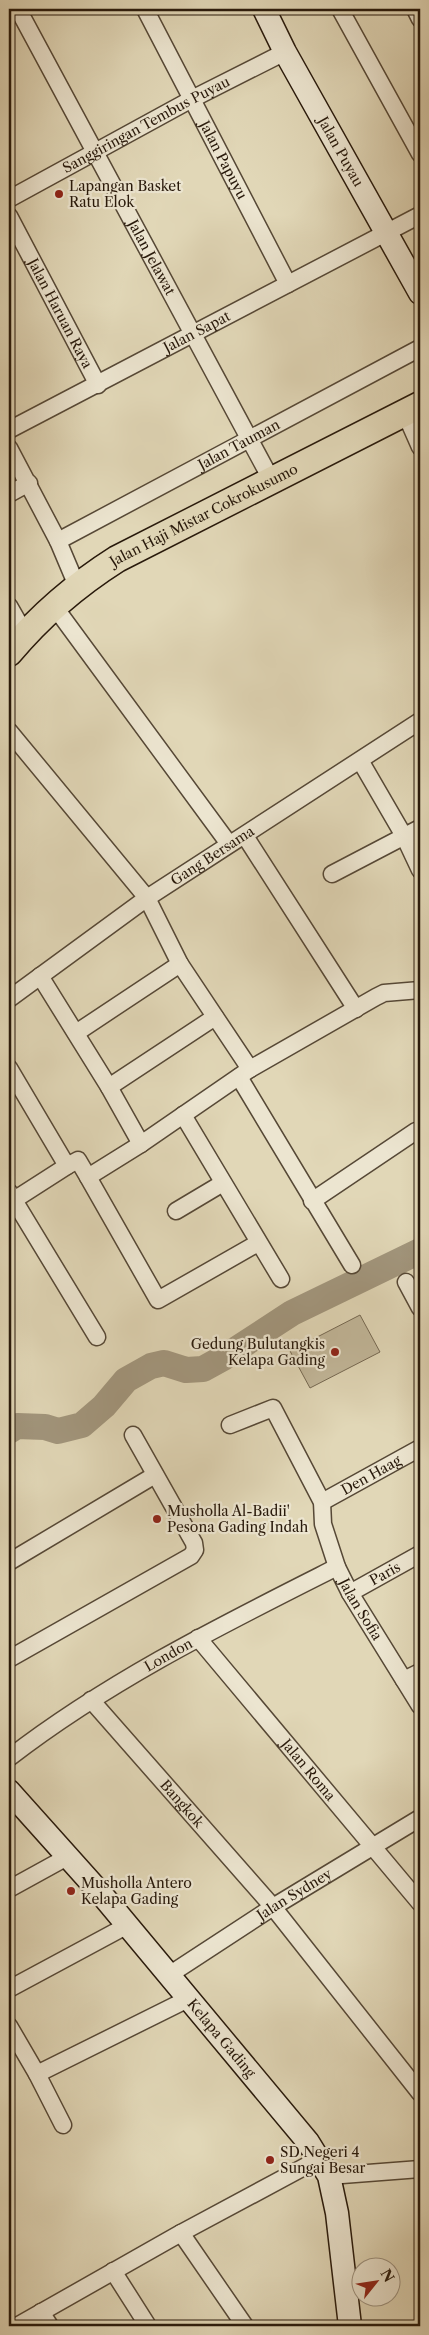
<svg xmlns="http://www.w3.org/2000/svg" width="429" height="2335" viewBox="0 0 429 2335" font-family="'Libre Caslon Text',serif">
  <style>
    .grass { fill: #c2b79a; stroke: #756852 }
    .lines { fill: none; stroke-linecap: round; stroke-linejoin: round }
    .river { stroke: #a2967d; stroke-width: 26 }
    .street-casing { stroke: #564836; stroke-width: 19 }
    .secondary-casing { stroke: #28190b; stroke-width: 25 }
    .primary-casing { stroke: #28190b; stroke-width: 29 }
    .street { stroke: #ece5d0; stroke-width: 16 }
    .secondary { stroke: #ece5d0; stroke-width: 22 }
    .primary { stroke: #e1d7b7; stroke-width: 26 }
    .poi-dot { fill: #8f2418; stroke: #ece5d0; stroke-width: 2 }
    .labels { text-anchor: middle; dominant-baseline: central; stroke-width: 4.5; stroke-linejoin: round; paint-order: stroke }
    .street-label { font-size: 14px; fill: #28190b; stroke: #ece5d0 }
    .poi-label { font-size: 14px; fill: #28190b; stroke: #ece5d0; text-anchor: start }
  </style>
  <rect width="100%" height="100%" fill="#e1d7b7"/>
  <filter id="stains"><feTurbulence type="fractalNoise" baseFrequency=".004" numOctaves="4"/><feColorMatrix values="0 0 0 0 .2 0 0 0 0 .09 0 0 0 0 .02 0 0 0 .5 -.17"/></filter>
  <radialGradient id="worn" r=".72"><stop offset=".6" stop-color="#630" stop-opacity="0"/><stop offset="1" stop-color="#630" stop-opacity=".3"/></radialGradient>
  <path class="grass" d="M 360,1315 L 380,1352 L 310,1388 L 290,1351 Z"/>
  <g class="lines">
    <path class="river" d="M 9,1431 L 17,1426 L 45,1427 L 58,1431 L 82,1425 L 104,1406 L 126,1380 L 151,1366 L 164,1363 L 186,1370 L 203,1369 L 223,1358 L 292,1313 L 420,1251"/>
    <g class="street-casing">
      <g id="street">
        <path id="s1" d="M 18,9 L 272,481"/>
        <path id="s2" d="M 145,9 L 288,284"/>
        <path d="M 340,9 L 420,154"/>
        <path d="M 415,9 L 420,19"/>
        <path id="s3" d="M 9,199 L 192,99 L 285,52"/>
        <path id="s4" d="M 9,216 L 98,385"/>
        <path d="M 405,413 L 420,447"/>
        <path id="s5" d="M 9,430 L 420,215"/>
        <path d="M 9,448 L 58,541 L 77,586"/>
        <path d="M 9,494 L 29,483"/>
        <path id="s6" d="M 58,541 L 420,348"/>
        <path d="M 9,606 L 25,634"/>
        <path d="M 54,606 L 229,844"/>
        <path d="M 9,731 L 147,898 L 180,964 L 250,1069"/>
        <path d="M 361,762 L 404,836 L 420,870"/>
        <path d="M 245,836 L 356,1009"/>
        <path d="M 332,874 L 420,828"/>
        <path d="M 40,976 L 109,1087 L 141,1144"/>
        <path id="s7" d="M 9,999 L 147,898 L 420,721"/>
        <path d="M 76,1033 L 180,964"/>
        <path d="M 9,1068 L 67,1166 L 78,1160 L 88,1177 L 141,1144 L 250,1069 L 376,997 L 384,993 L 420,990"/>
        <path d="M 239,1077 L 352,1265"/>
        <path d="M 109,1087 L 215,1017"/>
        <path d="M 183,1115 L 281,1279"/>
        <path d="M 88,1177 L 158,1300 L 258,1243"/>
        <path d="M 9,1192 L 97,1337"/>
        <path d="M 14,1200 L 67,1166"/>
        <path d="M 312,1201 L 416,1131 L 420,1132"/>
        <path d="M 176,1211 L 223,1183"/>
        <path d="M 406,1282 L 420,1308"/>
        <path id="s8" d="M 230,1425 L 273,1408 L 322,1502 L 323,1524 L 337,1567 L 350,1593 L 420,1706"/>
        <path id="s9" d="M 322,1502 L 420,1448"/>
        <path d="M 9,1562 L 155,1475"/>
        <path id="s10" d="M 350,1593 L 420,1554"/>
        <path id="s11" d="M 198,1638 L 420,1903"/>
        <path d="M 9,1659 L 191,1556 L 195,1550 L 194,1543 L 133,1435"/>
        <path d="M 404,1680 L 420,1672"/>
        <path id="s12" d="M 91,1700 L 273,1907 L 420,2093"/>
        <path id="s13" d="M 9,1758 C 110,1680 224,1624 337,1567"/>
        <path d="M 9,1889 L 69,1856"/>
        <path id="s14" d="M 169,1975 L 273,1907 L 420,1818"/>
        <path d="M 9,1989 L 128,1925"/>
        <path d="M 9,2026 L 37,2074 L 63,2125"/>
        <path d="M 37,2074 L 188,1999"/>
        <path d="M 329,2176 L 420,2169"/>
        <path d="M 181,2233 L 245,2326"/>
        <path d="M 113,2271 L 148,2326"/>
        <path d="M 41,2312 L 50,2326"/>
        <path d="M 17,2326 L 181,2233 L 319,2159"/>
      </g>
    </g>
    <g class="secondary-casing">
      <g id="secondary">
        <path id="s15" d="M 264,9 L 285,52 L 420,293"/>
        <path id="s16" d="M 9,1791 L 103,1896 L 308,2142 L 329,2176 L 337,2213 L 350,2326"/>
      </g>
    </g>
    <g class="primary-casing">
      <g id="primary">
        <path id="s17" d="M 9,653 C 40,616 76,585 117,559 L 420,405"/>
      </g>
    </g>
    <use href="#street" class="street"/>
    <use href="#secondary" class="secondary"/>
    <use href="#primary" class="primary"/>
  </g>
  <g class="poi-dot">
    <circle cx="59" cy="194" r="5"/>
    <circle cx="335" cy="1352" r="5"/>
    <circle cx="157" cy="1519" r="5"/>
    <circle cx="71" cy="1891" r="5"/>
    <circle cx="270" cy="2160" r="5"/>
  </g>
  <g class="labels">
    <g class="street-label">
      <text stroke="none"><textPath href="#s3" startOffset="156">Sanggiringan Tembus Puyau</textPath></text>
      <text stroke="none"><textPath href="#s15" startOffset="162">Jalan Puyau</textPath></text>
      <text stroke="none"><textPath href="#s2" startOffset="170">Jalan Papuyu</textPath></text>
      <text stroke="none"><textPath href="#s1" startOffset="282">Jalan Jelawat</textPath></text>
      <text stroke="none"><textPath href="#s4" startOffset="110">Jalan Haruan Raya</textPath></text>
      <text stroke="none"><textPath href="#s5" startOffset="212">Jalan Sapat</textPath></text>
      <text stroke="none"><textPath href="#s6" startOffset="205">Jalan Tauman</textPath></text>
      <text stroke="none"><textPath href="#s17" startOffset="241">Jalan Haji Mistar Cokrokusumo</textPath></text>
      <text stroke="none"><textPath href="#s7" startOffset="249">Gang Bersama</textPath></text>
      <text stroke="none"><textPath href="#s9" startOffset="56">Den Haag</textPath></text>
      <text stroke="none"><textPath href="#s10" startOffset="40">Paris</textPath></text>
      <text stroke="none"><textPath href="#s8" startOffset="268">Jalan Sofia</textPath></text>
      <text stroke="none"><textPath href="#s13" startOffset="190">London</textPath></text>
      <text stroke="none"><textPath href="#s11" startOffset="172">Jalan Roma</textPath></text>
      <text stroke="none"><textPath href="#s12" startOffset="138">Bangkok</textPath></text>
      <text stroke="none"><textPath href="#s14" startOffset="149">Jalan Sydney</textPath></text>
      <text stroke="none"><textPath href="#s16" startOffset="326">Kelapa Gading</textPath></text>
    </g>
    <g class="poi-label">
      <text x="69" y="186">Lapangan Basket<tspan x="69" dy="16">Ratu Elok</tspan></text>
      <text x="325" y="1344" text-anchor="end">Gedung Bulutangkis<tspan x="325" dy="16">Kelapa Gading</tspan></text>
      <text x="167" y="1511">Musholla Al-Badii'<tspan x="167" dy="16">Pesona Gading Indah</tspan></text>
      <text x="81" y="1883">Musholla Antero<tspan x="81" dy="16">Kelapa Gading</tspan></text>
      <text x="280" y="2152">SD Negeri 4<tspan x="280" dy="16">Sungai Besar</tspan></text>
    </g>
  </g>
  <rect width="429" height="2335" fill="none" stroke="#e1d7b7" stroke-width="30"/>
  <rect x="10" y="10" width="409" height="2315" fill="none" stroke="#28190b" stroke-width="2.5"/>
  <rect x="15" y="15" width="399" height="2305" fill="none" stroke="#28190b"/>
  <g transform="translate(376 2282) rotate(60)"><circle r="24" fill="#ece5d0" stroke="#9e9381"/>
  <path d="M0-4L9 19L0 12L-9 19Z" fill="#8f2418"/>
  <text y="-8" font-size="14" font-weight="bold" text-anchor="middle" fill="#28190b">N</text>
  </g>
  <rect width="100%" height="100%" filter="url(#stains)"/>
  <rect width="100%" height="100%" fill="url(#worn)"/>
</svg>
